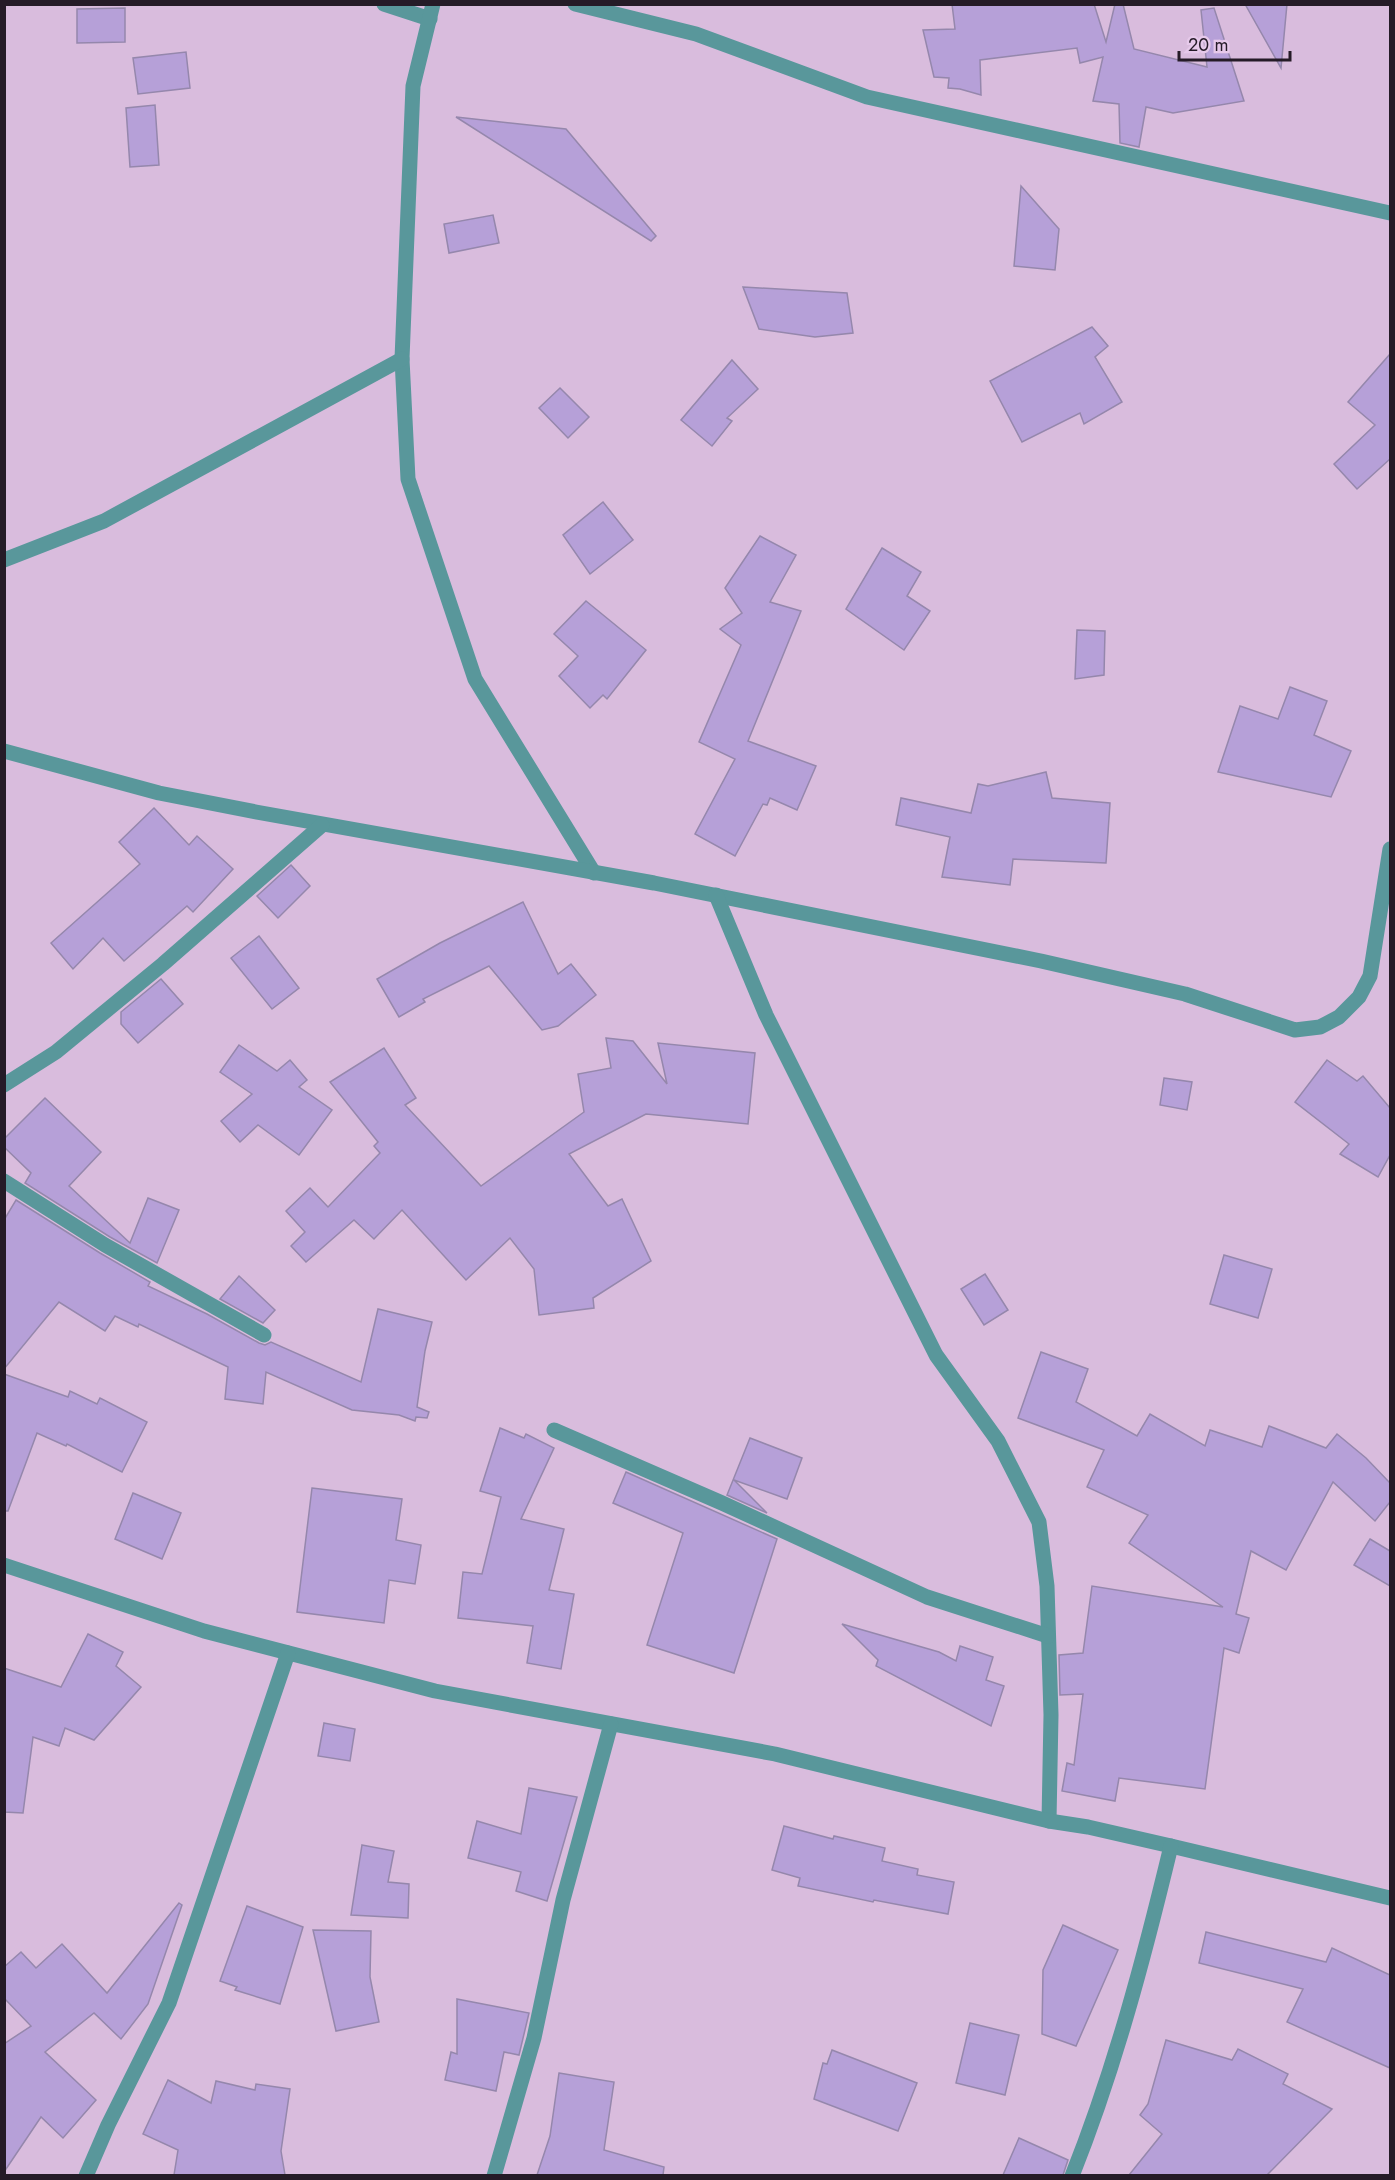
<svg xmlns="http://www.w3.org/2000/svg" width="1395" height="2180" viewBox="0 0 1395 2180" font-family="Jost,sans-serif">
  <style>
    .building { fill: #b6a0d8; stroke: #9587ac; stroke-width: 1.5 }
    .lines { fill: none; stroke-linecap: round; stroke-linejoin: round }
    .street { stroke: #59979b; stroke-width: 15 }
  </style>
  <rect width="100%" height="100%" fill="#d9bcdd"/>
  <g class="building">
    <path d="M 952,4 L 1094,4 L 1106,42 L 1115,4 L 1123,4 L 1134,49 L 1207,67 L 1201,10 L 1214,8 L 1244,101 L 1173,113 L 1146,107 L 1139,147 L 1120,143 L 1119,104 L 1093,101 L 1103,57 L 1080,63 L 1077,48 L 980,60 L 981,95 L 960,89 L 948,88 L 949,78 L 934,77 L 923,30 L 955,29 Z"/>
    <path d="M 1245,4 L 1287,4 L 1281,68 Z"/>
    <path d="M 125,8 L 125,42 L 77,43 L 77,9 Z"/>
    <path d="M 186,52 L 190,88 L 138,94 L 133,58 Z"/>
    <path d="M 155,105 L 159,165 L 130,167 L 126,108 Z"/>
    <path d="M 456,117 L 566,129 L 656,236 L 651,241 Z"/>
    <path d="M 1021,186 L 1059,229 L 1055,270 L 1014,266 Z"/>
    <path d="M 493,215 L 499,243 L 449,253 L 444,224 Z"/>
    <path d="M 743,287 L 847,293 L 853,333 L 815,337 L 759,329 Z"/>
    <path d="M 1092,327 L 1108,346 L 1095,357 L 1122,402 L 1084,424 L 1080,413 L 1022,442 L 990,381 Z"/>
    <path d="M 1390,354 L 1390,459 L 1357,489 L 1334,464 L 1375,425 L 1348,402 Z"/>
    <path d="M 732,360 L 758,389 L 727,418 L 732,421 L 712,446 L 681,420 Z"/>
    <path d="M 560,388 L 589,417 L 568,438 L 539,408 Z"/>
    <path d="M 603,502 L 633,540 L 590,574 L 563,535 Z"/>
    <path d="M 760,536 L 796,555 L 770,602 L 801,611 L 748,741 L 816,766 L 797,810 L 770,798 L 767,805 L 763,804 L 735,856 L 695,834 L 735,759 L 699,742 L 741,645 L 720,629 L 742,613 L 725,588 Z"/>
    <path d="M 882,548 L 921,572 L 907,596 L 930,611 L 904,650 L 846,609 Z"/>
    <path d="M 586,601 L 646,650 L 607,699 L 603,695 L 590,708 L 559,676 L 578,656 L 554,634 Z"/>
    <path d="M 1077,630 L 1105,631 L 1104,675 L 1075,679 Z"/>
    <path d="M 1290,687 L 1327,701 L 1314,735 L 1351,751 L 1331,797 L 1218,772 L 1240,706 L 1278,719 Z"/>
    <path d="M 1046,772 L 1052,798 L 1110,803 L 1106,863 L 1013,859 L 1010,885 L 942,877 L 950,837 L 896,825 L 901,798 L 971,813 L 978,784 L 988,786 Z"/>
    <path d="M 154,808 L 189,845 L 197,836 L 233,869 L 193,912 L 187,906 L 124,961 L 103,938 L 73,969 L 51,943 L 140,864 L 119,842 Z"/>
    <path d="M 291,865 L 310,886 L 278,918 L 257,896 Z"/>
    <path d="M 523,902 L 558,974 L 571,964 L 596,995 L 558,1026 L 542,1030 L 489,966 L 423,999 L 425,1002 L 399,1017 L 377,979 L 440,943 Z"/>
    <path d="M 259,936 L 299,988 L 272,1009 L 231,958 Z"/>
    <path d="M 161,979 L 183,1004 L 138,1043 L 121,1024 L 121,1012 Z"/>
    <path d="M 606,1038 L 633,1041 L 667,1084 L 658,1043 L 755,1053 L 748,1124 L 646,1114 L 569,1154 L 608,1206 L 622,1199 L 651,1261 L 593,1298 L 594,1308 L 539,1315 L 534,1269 L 510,1238 L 466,1280 L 402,1210 L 374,1239 L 354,1220 L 306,1262 L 291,1246 L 305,1232 L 286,1211 L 310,1188 L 328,1207 L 380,1153 L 374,1146 L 378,1142 L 330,1082 L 384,1048 L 416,1098 L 405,1105 L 481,1186 L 584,1112 L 578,1074 L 611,1068 Z"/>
    <path d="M 239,1045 L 277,1071 L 290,1060 L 307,1080 L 299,1087 L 332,1110 L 299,1155 L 258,1125 L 240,1142 L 221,1121 L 252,1094 L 220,1072 Z"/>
    <path d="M 1327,1060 L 1357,1081 L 1363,1076 L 1390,1108 L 1390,1155 L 1378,1177 L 1340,1154 L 1349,1144 L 1295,1102 Z"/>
    <path d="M 1164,1078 L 1192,1082 L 1187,1110 L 1160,1105 Z"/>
    <path d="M 45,1098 L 101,1152 L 69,1186 L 130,1243 L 148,1198 L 179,1210 L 157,1263 L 110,1237 L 25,1183 L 31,1173 L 4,1147 L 4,1139 Z"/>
    <path d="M 16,1200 L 100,1253 L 150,1282 L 148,1286 L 207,1314 L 259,1343 L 265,1345 L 271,1342 L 361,1382 L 378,1309 L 432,1322 L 425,1351 L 417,1407 L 429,1412 L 427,1418 L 416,1417 L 415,1421 L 399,1415 L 352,1410 L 266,1372 L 263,1404 L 225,1399 L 228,1367 L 139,1324 L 138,1327 L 115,1316 L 105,1331 L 59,1302 L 4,1369 L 4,1220 Z"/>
    <path d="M 1224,1255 L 1272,1269 L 1258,1318 L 1210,1304 Z"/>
    <path d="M 985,1274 L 1008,1310 L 984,1325 L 961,1289 Z"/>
    <path d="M 239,1276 L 275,1310 L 263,1323 L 220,1299 Z"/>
    <path d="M 1041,1352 L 1088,1369 L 1076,1402 L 1137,1436 L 1150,1414 L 1205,1446 L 1210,1430 L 1262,1447 L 1269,1426 L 1326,1448 L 1337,1434 L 1366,1458 L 1390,1483 L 1390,1502 L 1375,1521 L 1333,1482 L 1286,1570 L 1251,1551 L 1236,1614 L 1249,1618 L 1239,1653 L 1224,1648 L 1205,1789 L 1119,1778 L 1115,1801 L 1062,1791 L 1067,1763 L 1074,1765 L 1083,1694 L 1060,1695 L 1059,1655 L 1083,1653 L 1092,1586 L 1223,1607 L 1129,1543 L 1148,1515 L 1087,1487 L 1104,1450 L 1018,1418 Z"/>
    <path d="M 4,1374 L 68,1397 L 70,1391 L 97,1404 L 100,1398 L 147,1422 L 122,1472 L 67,1444 L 66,1446 L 37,1433 L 8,1511 L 4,1511 Z"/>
    <path d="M 500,1428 L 524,1438 L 526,1434 L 554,1448 L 521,1519 L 564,1529 L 549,1590 L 574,1594 L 561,1669 L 527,1663 L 533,1626 L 458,1618 L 463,1572 L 482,1574 L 501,1497 L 480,1491 Z"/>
    <path d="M 750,1438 L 802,1458 L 787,1499 L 734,1480 L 767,1513 L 727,1495 Z"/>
    <path d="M 626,1472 L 777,1539 L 734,1673 L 647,1645 L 683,1533 L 613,1503 Z"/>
    <path d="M 312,1488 L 402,1499 L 396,1540 L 421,1545 L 415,1584 L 389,1580 L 384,1623 L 297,1612 Z"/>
    <path d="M 133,1493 L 181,1513 L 162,1559 L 115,1539 Z"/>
    <path d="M 1370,1539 L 1390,1551 L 1390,1586 L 1354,1565 Z"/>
    <path d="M 842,1624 L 939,1652 L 956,1661 L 960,1646 L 993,1657 L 986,1680 L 1004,1686 L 991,1726 L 876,1666 L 878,1660 Z"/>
    <path d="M 88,1634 L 123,1652 L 116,1666 L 141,1687 L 94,1740 L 65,1728 L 59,1746 L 33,1737 L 23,1813 L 4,1812 L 4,1668 L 61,1687 Z"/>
    <path d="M 324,1723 L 355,1729 L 350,1761 L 318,1756 Z"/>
    <path d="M 529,1788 L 577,1797 L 547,1901 L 516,1891 L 521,1872 L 468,1858 L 477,1821 L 521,1834 Z"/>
    <path d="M 784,1826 L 833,1839 L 834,1836 L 885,1848 L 882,1861 L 918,1869 L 917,1875 L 954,1882 L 948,1914 L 874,1900 L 873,1902 L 798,1886 L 800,1878 L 772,1870 Z"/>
    <path d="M 362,1845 L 394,1851 L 388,1882 L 409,1884 L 408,1918 L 351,1915 Z"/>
    <path d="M 179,1903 L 182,1905 L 148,2004 L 121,2039 L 94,2013 L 45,2052 L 96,2100 L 63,2138 L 41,2117 L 4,2172 L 4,2044 L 31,2026 L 4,1998 L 4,1967 L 21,1952 L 36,1968 L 62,1944 L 107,1993 Z"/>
    <path d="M 247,1906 L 303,1927 L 280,2004 L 235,1990 L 237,1987 L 220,1981 Z"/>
    <path d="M 1063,1925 L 1118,1950 L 1076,2046 L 1042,2034 L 1043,1970 Z"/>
    <path d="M 313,1930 L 371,1931 L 370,1977 L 379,2022 L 336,2031 Z"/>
    <path d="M 1206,1932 L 1326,1962 L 1332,1948 L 1390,1975 L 1390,2068 L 1287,2022 L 1303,1989 L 1199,1963 Z"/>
    <path d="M 457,1999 L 529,2013 L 519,2055 L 504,2052 L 496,2091 L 445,2080 L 451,2052 L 457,2054 Z"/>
    <path d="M 970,2023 L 1019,2035 L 1005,2095 L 956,2083 Z"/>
    <path d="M 1166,2040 L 1232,2060 L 1238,2049 L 1288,2074 L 1283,2084 L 1332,2109 L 1267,2175 L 1129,2175 L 1162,2134 L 1140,2115 L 1148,2104 Z"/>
    <path d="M 832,2050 L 917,2083 L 898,2131 L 814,2099 L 823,2063 L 827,2064 Z"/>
    <path d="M 559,2073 L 614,2082 L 604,2150 L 664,2167 L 663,2175 L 537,2175 L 550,2136 Z"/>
    <path d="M 168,2080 L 211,2103 L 216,2081 L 255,2090 L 256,2084 L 290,2089 L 281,2151 L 285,2175 L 174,2175 L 178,2150 L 143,2134 Z"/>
    <path d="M 1019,2138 L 1068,2160 L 1063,2175 L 1003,2175 Z"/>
  </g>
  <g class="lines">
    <g class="street">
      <path d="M 384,4 L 430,19"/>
      <path d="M 433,4 L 413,86 L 402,359 L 408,479 L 475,679 L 594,873"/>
      <path d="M 575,4 L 696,34 L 867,97 L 1390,213"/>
      <path d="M 4,560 L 104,521 L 402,359"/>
      <path d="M 4,751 L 159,793 L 256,812 L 654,883 L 1041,961 L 1185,994 L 1295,1030 L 1320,1027 L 1339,1017 L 1359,997 L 1370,976 L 1390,849"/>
      <path d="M 716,895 L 766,1015 L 936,1355 L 998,1441 L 1039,1522 L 1047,1586 L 1051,1715 L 1049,1821"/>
      <path d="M 4,1085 L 56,1052 L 163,964 L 322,825"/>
      <path d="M 4,1181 L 105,1245 L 264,1335"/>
      <path d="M 554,1430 L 722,1503 L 927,1597 L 1048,1636"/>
      <path d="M 4,1565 L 204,1631 L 435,1691 L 775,1754 L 1049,1821 L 1088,1827 L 1171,1846 L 1390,1898"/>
      <path d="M 86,2176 L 108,2125 L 169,2003 L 288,1653"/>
      <path d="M 494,2176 L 534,2038 L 563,1900 L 611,1724"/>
      <path d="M 1072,2176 C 1115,2068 1144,1958 1171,1846"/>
    </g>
  </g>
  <rect width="1395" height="2180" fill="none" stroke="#251b27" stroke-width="12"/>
  <path d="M1179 51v9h111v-9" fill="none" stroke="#251b27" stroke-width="3"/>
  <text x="1188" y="51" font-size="18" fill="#251b27" stroke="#e6c9ea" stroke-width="4.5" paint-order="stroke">20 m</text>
</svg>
